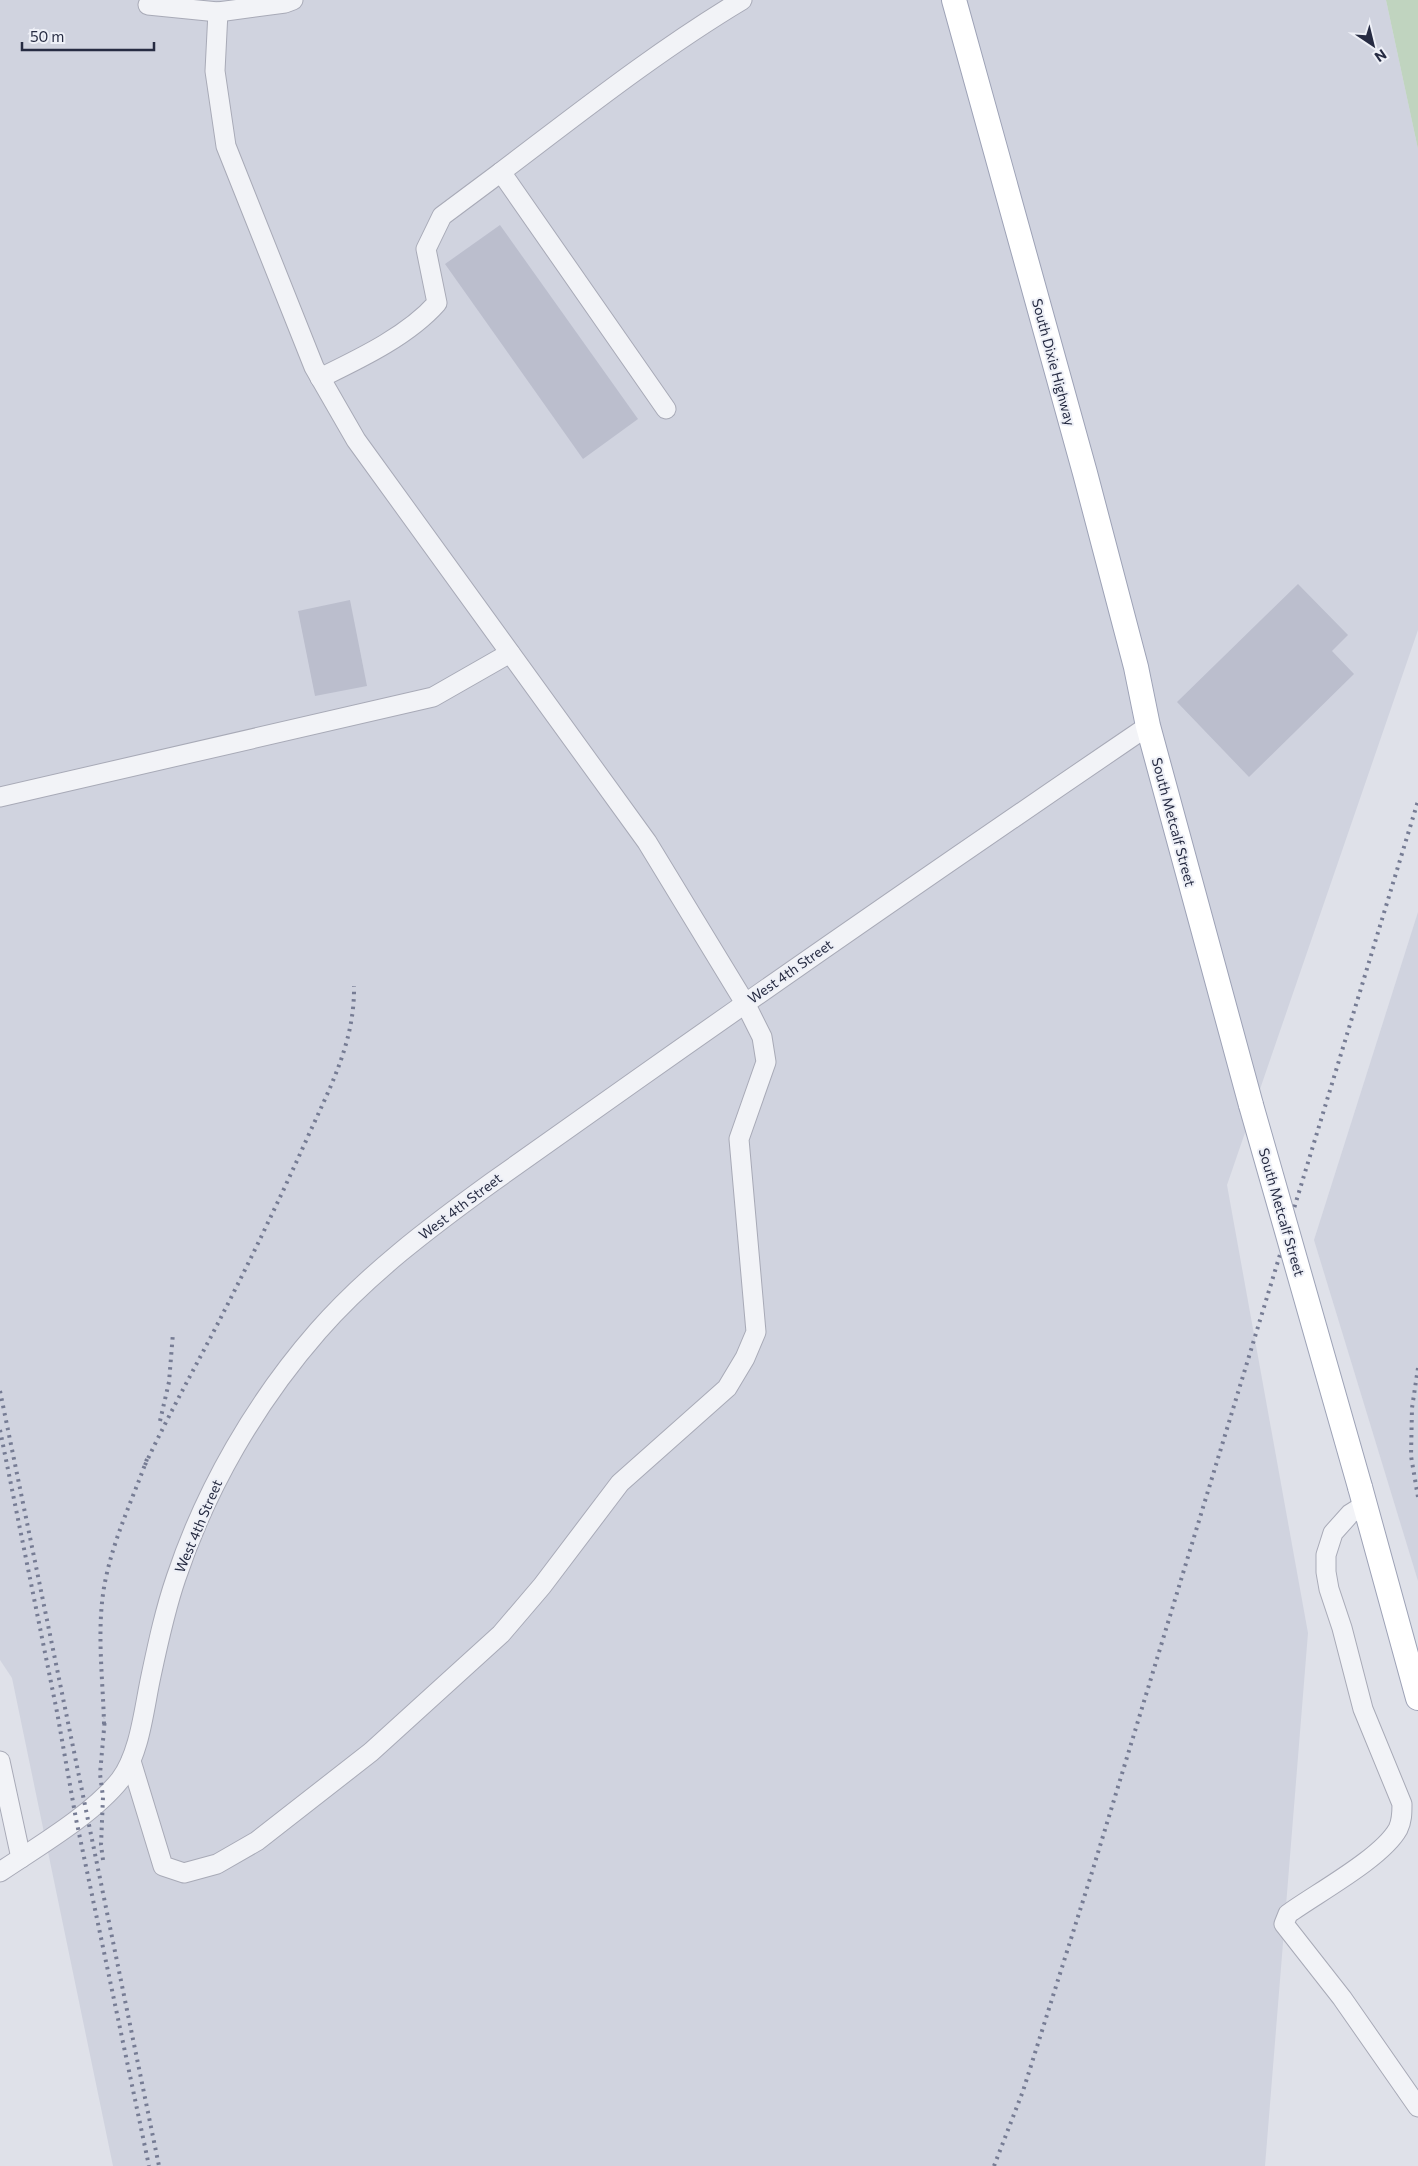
<svg xmlns="http://www.w3.org/2000/svg" width="1418" height="2166" viewBox="0 0 1418 2166" font-family="Commissioner,sans-serif">
  <style>
    .built { fill: #d0d3df }
    .green { fill: #c0d4bf }
    .building { fill: #bbbecd }
    .lines { fill: none; stroke-linecap: round; stroke-linejoin: round }
    .minor-casing { stroke: #a8aab7; stroke-width: 21 }
    .major-casing { stroke: #9da2b6; stroke-width: 26 }
    .minor { stroke: #f2f3f7; stroke-width: 19 }
    .major { stroke: #fff; stroke-width: 24 }
    .rail { stroke: #767c94; stroke-width: 4; stroke-dasharray: 2.5 5; stroke-linecap: butt }
    .major-bridge-casing { stroke: #9da2b6; stroke-width: 26; stroke-linecap: butt }
    .major-bridge { stroke: #fff; stroke-width: 24 }
    .labels { text-anchor: middle; dominant-baseline: central; stroke-width: 4; stroke-linejoin: round; paint-order: stroke }
    .street-label { font-size: 14px; fill: #262b42; stroke: #eef0f7 }
  </style>
  <rect width="100%" height="100%" fill="#dfe1e9"/>
  <g class="built">
    <path d="M 0,0 L 1386,0 L 1418,149 L 1418,630 L 1227,1185 L 1308,1633 L 1265,2166 L 113,2166 L 12,1678 L 0,1660 Z"/>
    <path d="M 1418,912 L 1418,1581 L 1314,1240 Z"/>
  </g>
  <path class="green" d="M 1386,0 L 1418,0 L 1418,149 Z"/>
  <g class="building">
    <path d="M 500,225 L 638,419 L 583,459 L 445,264 Z"/>
    <path d="M 1298,584 L 1348,635 L 1332,651 L 1354,674 L 1249,777 L 1177,702 Z"/>
    <path d="M 350,600 L 367,686 L 315,696 L 298,611 Z"/>
  </g>
  <g class="lines">
    <g class="minor-casing">
      <g id="minor">
        <path d="M 148,5 L 218,12 L 285,3 L 293,0"/>
        <path d="M 320,378 C 359,359 408,336 437,303 L 426,249 L 442,216 L 501,172"/>
        <path d="M 666,409 L 501,172 C 579,113 657,51 742,0"/>
        <path d="M 0,797 L 433,697 L 510,653"/>
        <path d="M 1366,1504 L 1350,1514 L 1333,1533 L 1326,1555 L 1326,1572 L 1329,1589 L 1342,1628 L 1363,1709 L 1402,1804 C 1402,1813 1402,1821 1398,1829 C 1382,1858 1317,1893 1288,1914 L 1284,1924 L 1342,1998 L 1418,2107"/>
        <path d="M 0,1761 L 21,1858"/>
        <path d="M 131,1761 L 163,1866 L 184,1873 L 217,1864 L 257,1841 L 371,1752 L 501,1634 L 542,1586 L 620,1483 L 727,1388 L 745,1358 L 756,1332 L 739,1139 L 766,1062 L 762,1037 L 745,1003 L 647,842 L 356,440 L 314,367 L 226,146 L 215,71 L 218,12"/>
        <path d="M 0,1872 C 37,1847 92,1815 120,1780 C 140,1754 144,1708 151,1676 C 158,1643 165,1610 176,1578 C 206,1488 256,1402 318,1331 C 368,1274 429,1228 491,1183 C 539,1149 587,1115 635,1081 C 805,961 976,843 1148,726"/>
      </g>
    </g>
    <g class="major-casing">
      <g id="major">
        <path d="M 954,0 L 1085,473 L 1136,667 L 1148,726 L 1251,1105"/>
        <path d="M 1360,1487 L 1418,1698"/>
      </g>
    </g>
    <use href="#minor" class="minor"/>
    <use href="#major" class="major"/>
    <g class="rail">
      <path d="M 1418,1368 L 1412,1408 L 1411,1456 L 1418,1497"/>
      <path d="M 0,1391 L 159,2166"/>
      <path d="M 160,1421 L 169,1382 L 173,1333"/>
      <path d="M 0,1430 L 57,1712 L 76,1819 L 149,2166"/>
      <path d="M 145,1465 C 167,1418 192,1373 216,1327 C 247,1267 277,1205 305,1143 C 328,1091 355,1044 354,986"/>
      <path d="M 104,1724 C 103,1678 96,1628 105,1582 C 114,1537 132,1501 147,1459"/>
      <path d="M 103,1860 L 101,1845 L 103,1797 L 100,1774 L 105,1718"/>
      <path d="M 994,2166 L 1023,2091 L 1093,1869 L 1418,801"/>
    </g>
    <g class="major-bridge-casing">
      <path id="major-bridge" d="M 1251,1105 L 1360,1487"/>
    </g>
    <use href="#major-bridge" class="major-bridge"/>
  </g>
  <g class="labels">
    <g class="street-label">
      <text transform="translate(1054 362) rotate(75)">South Dixie Highway</text>
      <text transform="translate(1174 822) rotate(75)">South Metcalf Street</text>
      <text transform="translate(790 971) rotate(-35)">West 4th Street</text>
      <text transform="translate(460 1206) rotate(-37)">West 4th Street</text>
      <text transform="translate(1282 1212) rotate(74)">South Metcalf Street</text>
      <text transform="translate(198 1526) rotate(-67)">West 4th Street</text>
    </g>
  </g>
  <g transform="translate(1373 45) rotate(145)" stroke="#eef0f7" stroke-width="4" paint-order="stroke">
  <path d="M0-4L9 19L0 12L-9 19Z" fill="#262b42"/>
  <text y="-8" font-size="14" font-weight="bold" text-anchor="middle" fill="#262b42">N</text>
  </g>
  <path d="M22 42v8h132v-8" fill="none" stroke="#262b42" stroke-width="2.5"/>
  <text x="30" y="42" font-size="15" fill="#262b42" stroke="#eef0f7" stroke-width="4" paint-order="stroke">50 m</text>
</svg>
